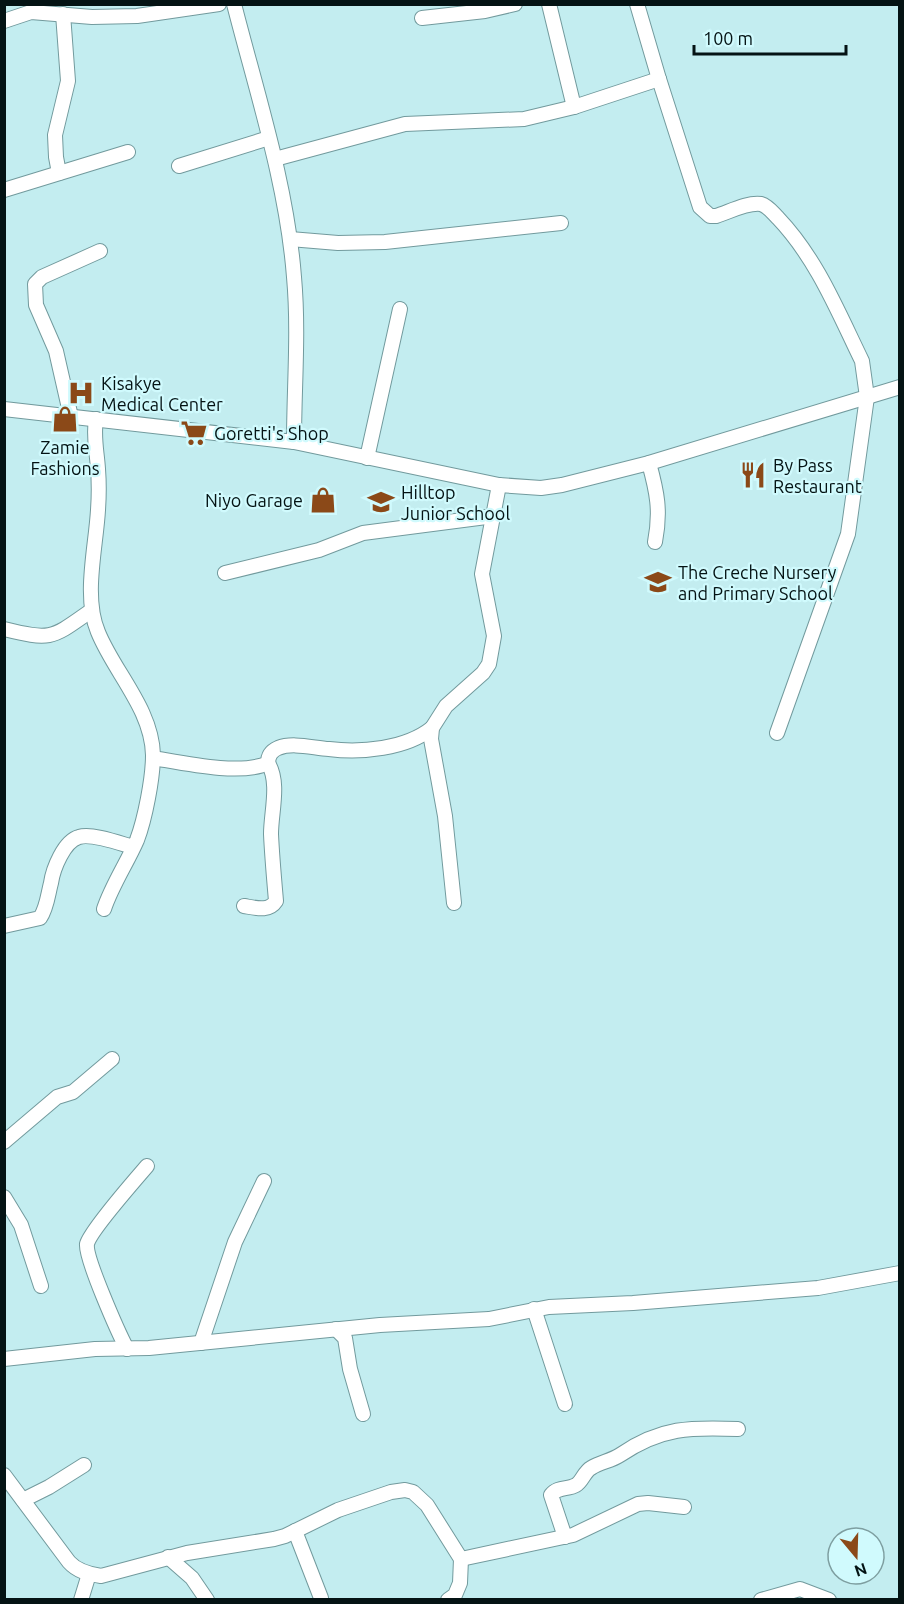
<svg xmlns="http://www.w3.org/2000/svg" width="904" height="1604" viewBox="0 0 904 1604" font-family="Ubuntu,sans-serif">
  <style>
    .lines { fill: none; stroke-linecap: round; stroke-linejoin: round }
    .minor-casing { stroke: #729a9d; stroke-width: 16 }
    .minor { stroke: #fff; stroke-width: 14 }
    .labels { text-anchor: middle; dominant-baseline: central; stroke-width: 4.5; stroke-linejoin: round; paint-order: stroke }
    .poi-label { font-size: 18px; fill: #041314; stroke: #d0fafd; text-anchor: start }
  </style>
  <rect width="100%" height="100%" fill="#c3edf0"/>
  <g class="lines">
    <g class="minor-casing">
      <g id="minor">
        <path d="M 234,4 C 257,94 287,185 294,277 C 299,332 294,387 294,442"/>
        <path d="M 549,4 L 574,107"/>
        <path d="M 637,4 L 659,79 L 700,207 L 710,216 L 716,216 C 729,212 747,202 761,204 C 768,206 773,213 778,218 C 817,259 838,312 862,361 L 867,397 L 848,534 L 777,733"/>
        <path d="M 422,18 L 485,11 L 515,4"/>
        <path d="M 4,21 L 31,12 L 92,17 L 137,16 L 219,4"/>
        <path d="M 275,159 L 405,124 L 524,119 L 574,107 L 659,79"/>
        <path d="M 179,166 L 269,138"/>
        <path d="M 59,173 L 56,157 L 55,135 L 68,81 L 63,14"/>
        <path d="M 4,190 L 128,152"/>
        <path d="M 290,239 L 338,243 L 385,242 L 561,223"/>
        <path d="M 4,409 L 294,442 L 499,485 L 541,488 L 562,485 L 649,463 L 900,387"/>
        <path d="M 71,417 L 56,351 L 36,305 L 35,284 L 42,277 L 100,251"/>
        <path d="M 96,419 C 93,437 97,452 98,469 C 99,482 99,496 98,510 C 96,547 83,597 98,632 C 114,672 152,709 153,755 C 153,778 145,819 137,840 C 127,863 112,885 104,909"/>
        <path d="M 367,458 L 400,309"/>
        <path d="M 649,463 C 657,492 661,511 655,542"/>
        <path d="M 225,573 L 319,550 L 363,533 L 494,516"/>
        <path d="M 4,629 C 53,641 52,638 92,610"/>
        <path d="M 153,758 C 183,763 241,776 268,763 C 268,756 271,751 278,748 C 293,742 313,748 329,749 C 361,753 406,749 432,728"/>
        <path d="M 454,903 L 445,816 L 431,739 L 432,728 L 446,706 L 483,673 L 489,664 L 494,636 L 482,574 L 499,485"/>
        <path d="M 244,906 C 256,908 269,912 276,901 C 274,878 272,856 271,834 C 271,812 280,783 268,763"/>
        <path d="M 4,926 L 40,918 C 47,908 48,894 51,883 C 53,869 64,841 79,837 C 92,833 119,843 133,847"/>
        <path d="M 4,1142 L 57,1097 L 73,1092 L 112,1059"/>
        <path d="M 4,1197 L 21,1225 L 41,1286"/>
        <path d="M 534,1309 L 565,1404"/>
        <path d="M 336,1329 L 345,1338 L 350,1369 L 363,1414"/>
        <path d="M 201,1343 L 235,1242 L 264,1181"/>
        <path d="M 127,1349 C 119,1334 85,1258 87,1244 C 90,1231 135,1180 147,1166"/>
        <path d="M 4,1359 L 95,1349 L 149,1348 L 380,1325 L 489,1319 L 549,1307 L 633,1303 L 818,1288 L 900,1273"/>
        <path d="M 4,1475 L 69,1562 C 77,1571 88,1574 101,1576 L 187,1553 L 274,1539 L 285,1536 L 338,1510 L 391,1492 L 405,1490 L 413,1492 L 427,1505 L 461,1559 L 460,1583 L 455,1595 L 448,1600"/>
        <path d="M 23,1500 L 49,1487 L 84,1465"/>
        <path d="M 295,1531 L 321,1598"/>
        <path d="M 565,1537 L 551,1495 C 558,1486 568,1490 576,1485 C 582,1482 584,1472 591,1468 C 600,1462 611,1461 620,1455 C 661,1427 691,1427 738,1429"/>
        <path d="M 168,1557 L 192,1578 L 207,1600"/>
        <path d="M 461,1559 L 573,1535 L 638,1504 L 648,1503 L 684,1507"/>
        <path d="M 81,1600 L 89,1574"/>
        <path d="M 761,1600 L 800,1589 L 829,1600"/>
      </g>
    </g>
    <use href="#minor" class="minor"/>
  </g>
  <defs>
    <g id="hospital-bare" transform="scale(2.07)"><path d="M-5-5h3v3.5h4V-5h3V5h-3V1.5h-4V5h-3Z" fill="#8b4918" stroke="#d0fafd" stroke-width="2.5" paint-order="stroke"/></g>
    <g id="shop-bare" transform="scale(2.07)"><path d="M-5-2.5h2.3a2.7 3.5 0 0 1 5.4 0H5L5.5 6h-11ZM-1.5-2.5h3a1.5 2.3 0 0 0-3 0Z" fill="#8b4918" stroke="#d0fafd" stroke-width="2.5" paint-order="stroke"/></g>
    <g id="supermarket-bare" transform="scale(2.07)"><path d="M-6-5.5h2.5l.6 2H6L4.5 2H-2.5L-4.4-4H-6ZM-1.5 3.2a1.3 1.3 0 1 0 .1 0ZM3 3.2a1.3 1.3 0 1 0 .1 0Z" fill="#8b4918" stroke="#d0fafd" stroke-width="2.5" paint-order="stroke"/></g>
    <g id="restaurant-bare" transform="scale(2.07)"><path d="M-5-6h1v4h1v-4h1v4h1v-4h1v5L-1.5 .5V6h-2V.5L-5-1ZM5-6V6H3V1.5H1.5Q1.5-4 5-6Z" fill="#8b4918" stroke="#d0fafd" stroke-width="2.5" paint-order="stroke"/></g>
    <g id="school-bare" transform="scale(2.07)"><path d="M0-5L7-2L0 1L-7-2ZM-4 1L0 2.5L4 1V4Q0 6-4 4Z" fill="#8b4918" stroke="#d0fafd" stroke-width="2.5" paint-order="stroke"/></g>
  </defs>
  <g fill-rule="evenodd">
    <use href="#hospital-bare" x="81" y="393"/>
    <use href="#shop-bare" x="65" y="419"/>
    <use href="#supermarket-bare" x="194" y="433"/>
    <use href="#restaurant-bare" x="753" y="475"/>
    <use href="#shop-bare" x="323" y="500"/>
    <use href="#school-bare" x="381" y="502"/>
    <use href="#school-bare" x="658" y="582"/>
  </g>
  <g class="labels">
    <g class="poi-label">
      <text x="101" y="383">Kisakye<tspan x="101" dy="21">Medical Center</tspan></text>
      <text x="214" y="433">Goretti's Shop</text>
      <text x="65" y="447" text-anchor="middle">Zamie<tspan x="65" dy="21">Fashions</tspan></text>
      <text x="773" y="465">By Pass<tspan x="773" dy="21">Restaurant</tspan></text>
      <text x="401" y="492">Hilltop<tspan x="401" dy="21">Junior School</tspan></text>
      <text x="303" y="500" text-anchor="end">Niyo Garage</text>
      <text x="678" y="572">The Creche Nursery<tspan x="678" dy="21">and Primary School</tspan></text>
    </g>
  </g>
  <rect width="904" height="1604" fill="none" stroke="#041314" stroke-width="12"/>
  <g transform="translate(856 1556) rotate(161)"><circle r="28" fill="#d0fafd" stroke="#7e9ea0" stroke-width="1.5"/>
  <path d="M0-4.5L10 22L0 15L-10 22Z" fill="#8b4918"/>
  <text y="-9" font-size="16" font-weight="bold" text-anchor="middle" fill="#041314">N</text>
  </g>
  <path d="M694 45v9h152v-9" fill="none" stroke="#041314" stroke-width="3"/>
  <text x="703" y="45" font-size="18" fill="#041314" stroke="#d0fafd" stroke-width="4.5" paint-order="stroke">100 m</text>
</svg>
